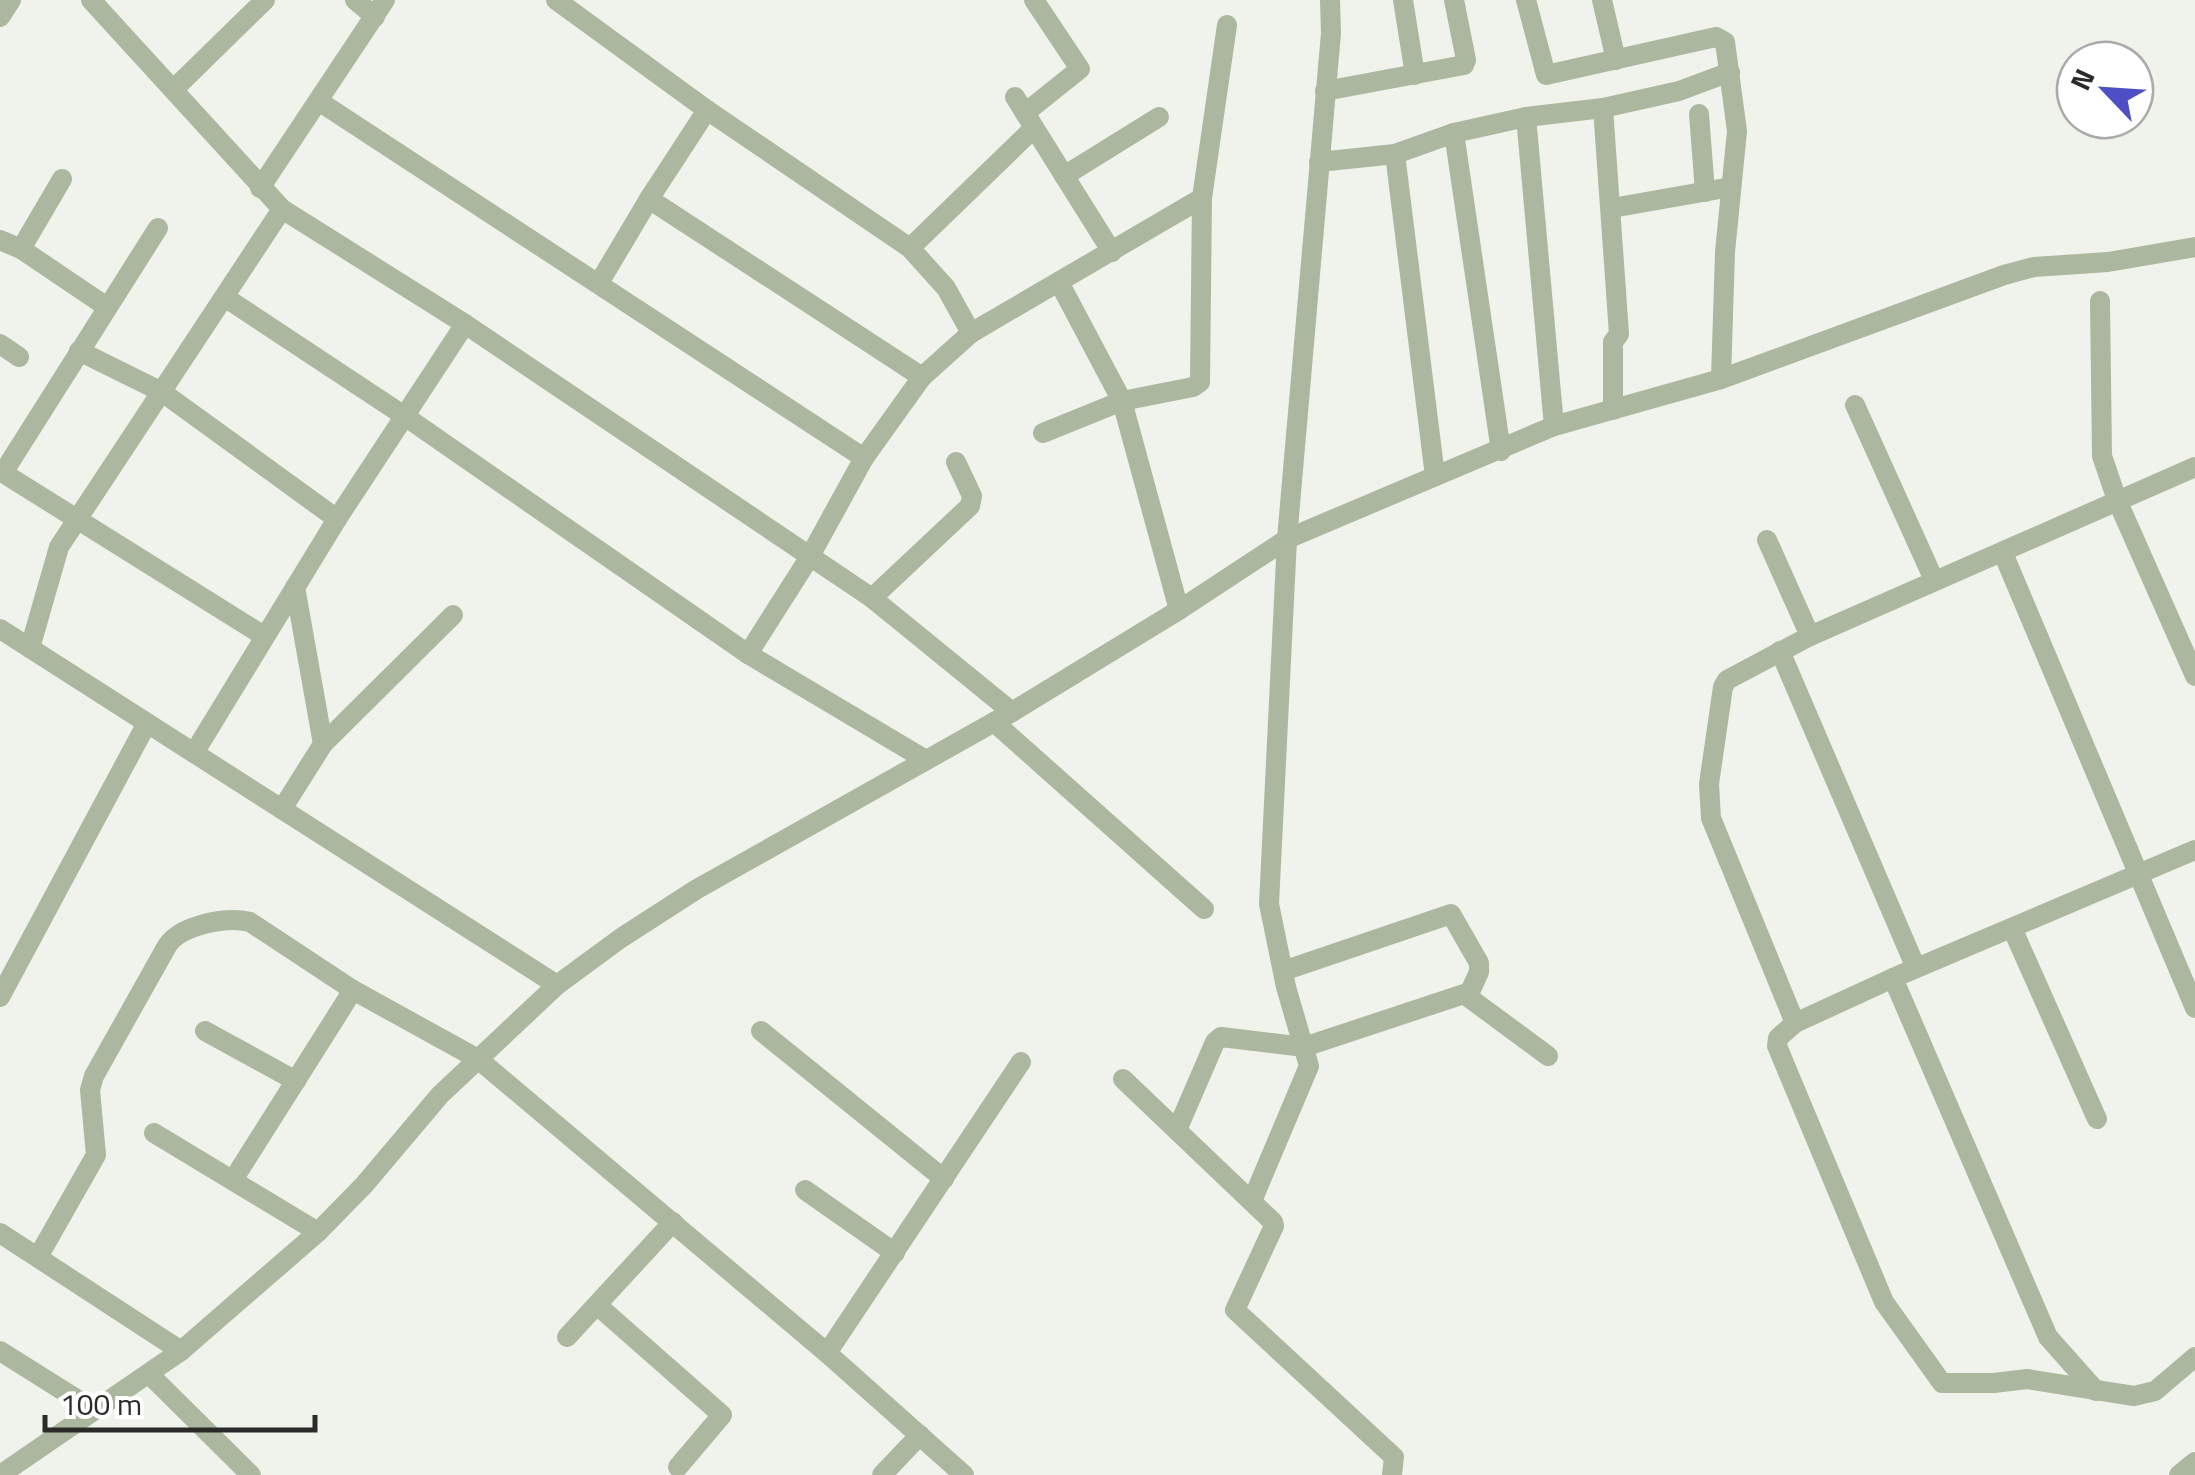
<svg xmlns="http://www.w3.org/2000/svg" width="2195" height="1475" viewBox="0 0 2195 1475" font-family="'Titillium Web',sans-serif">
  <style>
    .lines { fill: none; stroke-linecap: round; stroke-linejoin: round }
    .minor { stroke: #acb79f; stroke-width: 20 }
  </style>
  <rect width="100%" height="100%" fill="#eff3eb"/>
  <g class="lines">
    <g class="minor">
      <path d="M 91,0 L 282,209 L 465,324 L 872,598 L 1012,712"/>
      <path d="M 355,0 L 375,17"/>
      <path d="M 556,0 L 707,110 L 910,248 L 946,288 L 971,333"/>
      <path d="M 1403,0 L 1415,75"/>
      <path d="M 1526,0 L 1546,75 L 1716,37 L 1725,42 L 1737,131 L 1725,252 L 1721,379"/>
      <path d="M 1602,0 L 1616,60"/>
      <path d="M 0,17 L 11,0"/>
      <path d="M 174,89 L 265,0"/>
      <path d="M 1325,91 L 1464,65 L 1466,60 L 1454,0"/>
      <path d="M 1015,97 L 1112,252"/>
      <path d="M 320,102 L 864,458"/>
      <path d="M 1603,108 L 1619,334 L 1613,342 L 1613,410"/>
      <path d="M 1025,113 L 1080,69 L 1034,0"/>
      <path d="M 1699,114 L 1705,192"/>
      <path d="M 1526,117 L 1554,426"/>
      <path d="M 1454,133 L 1501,451"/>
      <path d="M 1395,154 L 1435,476"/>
      <path d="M 1319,162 L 1395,154 L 1454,133 L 1526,117 L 1603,108 L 1679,91 L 1730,72"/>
      <path d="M 1064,176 L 1159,117"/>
      <path d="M 260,188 L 385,0"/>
      <path d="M 649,199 L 707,110"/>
      <path d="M 1612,208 L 1731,187"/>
      <path d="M 0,240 L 21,249 L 107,307"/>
      <path d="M 910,248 L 1034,128"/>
      <path d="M 21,249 L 62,179"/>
      <path d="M 599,283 L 649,199 L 922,377"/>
      <path d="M 1060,284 L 1122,401 L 1179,610"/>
      <path d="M 226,298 L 406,417 L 748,654 L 926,760"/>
      <path d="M 2100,301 L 2102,456 L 2117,500 L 2195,676"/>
      <path d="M 0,344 L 19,357"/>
      <path d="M 79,351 L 162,392 L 337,519"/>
      <path d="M 1855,405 L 1934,580"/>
      <path d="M 1043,433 L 1122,401 L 1193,387 L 1200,382 L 1202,198 L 1227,25"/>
      <path d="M 0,471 L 264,636"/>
      <path d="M 3,473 L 158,228"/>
      <path d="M 1767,540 L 1810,636"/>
      <path d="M 2003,553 L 2195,1008"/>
      <path d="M 295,587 L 323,744"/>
      <path d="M 872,598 L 970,506 L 972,496 L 956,462"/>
      <path d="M 0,629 L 557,985"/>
      <path d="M 30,648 L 59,547 L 282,209"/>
      <path d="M 1780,651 L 1916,968"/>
      <path d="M 748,654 L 809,558 L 864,458 L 922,377 L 971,333 L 1202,198"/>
      <path d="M 994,722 L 1204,909"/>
      <path d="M 194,753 L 337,519 L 465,324"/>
      <path d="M 282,809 L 323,744 L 453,615"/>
      <path d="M 2195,850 L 1893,978 L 1795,1023 L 1778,1038 L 1777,1046 L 1884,1302 L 1942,1383 L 1994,1383 L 2027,1379 L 2134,1396 L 2155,1391 L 2195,1357"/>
      <path d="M 2012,928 L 2097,1119"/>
      <path d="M 1283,971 L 1451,914 L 1479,963 L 1479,972 L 1468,996"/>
      <path d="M 1893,978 L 2048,1337 L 2096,1391"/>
      <path d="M 0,997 L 147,723"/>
      <path d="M 1795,1023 L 1711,818 L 1709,784 L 1723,687 L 1727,680 L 1810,636 L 2195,467"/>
      <path d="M 205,1031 L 296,1081"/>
      <path d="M 761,1031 L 944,1179"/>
      <path d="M 1123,1079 L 1273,1222 L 1274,1226 L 1235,1310 L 1394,1457 L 1392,1475"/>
      <path d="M 1177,1130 L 1215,1042 L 1221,1037 L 1304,1047 L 1464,994 L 1548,1056"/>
      <path d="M 154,1133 L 318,1232"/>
      <path d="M 233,1180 L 353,990"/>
      <path d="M 805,1190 L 895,1253"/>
      <path d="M 1252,1201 L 1309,1066 L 1286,987 L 1269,904 L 1287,539 L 1331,33 L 1330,0"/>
      <path d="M 0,1233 L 181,1351"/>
      <path d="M 38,1257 L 96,1155 L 90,1090 L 94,1076 L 167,946 C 180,925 227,916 250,922 L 353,990 L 478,1059 L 827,1353 L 964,1475"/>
      <path d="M 597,1305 L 722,1415 L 678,1467"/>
      <path d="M 567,1337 L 673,1222"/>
      <path d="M 0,1351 L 94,1410"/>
      <path d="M 827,1353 L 1021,1062"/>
      <path d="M 150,1375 L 251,1475"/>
      <path d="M 0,1475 L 181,1351 L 318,1232 L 364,1185 L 440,1095 L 557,985 L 621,938 L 697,889 L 1012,712 L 1179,610 L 1287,539 L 1554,426 L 1721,379 L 2004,275 L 2034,267 L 2108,262 L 2195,247"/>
      <path d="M 882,1475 L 920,1435"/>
      <path d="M 2179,1475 L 2195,1462"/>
    </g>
  </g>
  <g transform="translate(2105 90) rotate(295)"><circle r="48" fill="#ffffff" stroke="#aaaaa9" stroke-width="2.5"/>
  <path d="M0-8L18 38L0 25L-18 38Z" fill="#4f4fc5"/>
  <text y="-15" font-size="28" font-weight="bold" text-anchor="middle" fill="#2a2b29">N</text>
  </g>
  <path d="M45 1415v15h270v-15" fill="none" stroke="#2a2b29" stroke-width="5"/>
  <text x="60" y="1415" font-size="30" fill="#2a2b29" stroke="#ffffff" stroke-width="8" paint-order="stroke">100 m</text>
</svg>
